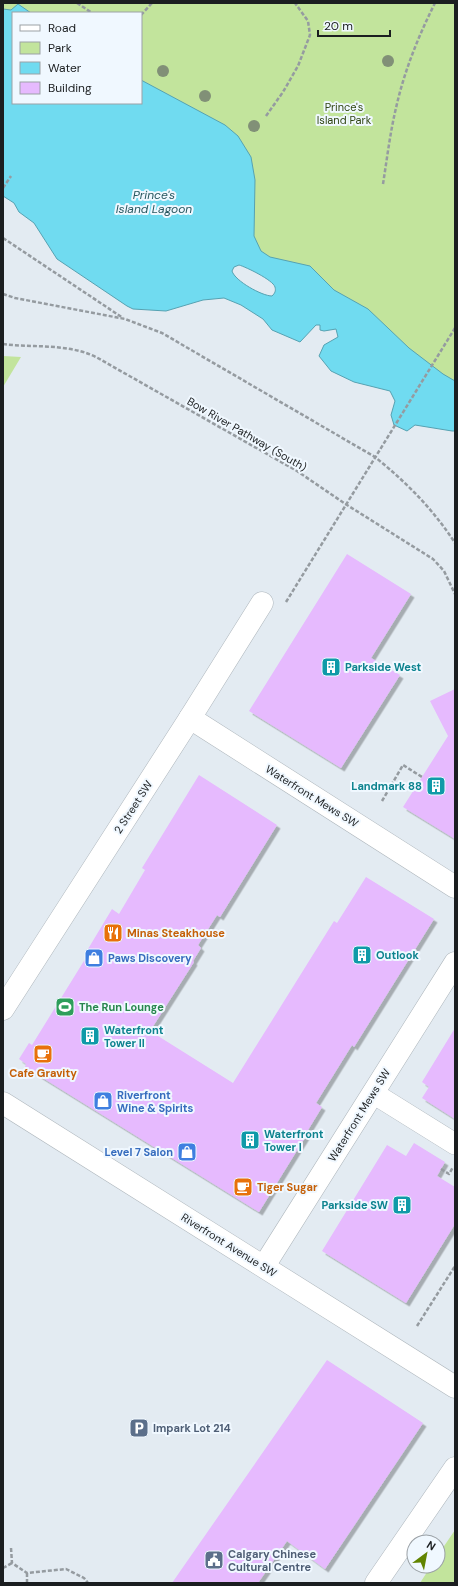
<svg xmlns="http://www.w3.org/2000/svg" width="458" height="1586" viewBox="0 0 458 1586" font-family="'DM Sans',sans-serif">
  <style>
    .green { fill: #c2e49c }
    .water { fill: #70dbf0; stroke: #56a2b2; fill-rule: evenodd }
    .building { fill: #e6bafe; filter: url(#shadow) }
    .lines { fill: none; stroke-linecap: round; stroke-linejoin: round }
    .pedestrian-casing { stroke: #aeb6bc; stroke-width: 22 }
    .minor-casing { stroke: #aeb6bc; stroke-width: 23 }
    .path { stroke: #959ba0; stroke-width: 2.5; stroke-dasharray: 4 2; stroke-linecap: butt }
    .pedestrian { stroke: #fff; stroke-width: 21 }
    .minor { stroke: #fff; stroke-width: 22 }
    .tree { fill: #819077 }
    .labels { text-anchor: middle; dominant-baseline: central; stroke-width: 4; stroke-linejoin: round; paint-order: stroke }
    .park-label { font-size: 11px; fill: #314613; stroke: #f0f8ff }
    .street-label { font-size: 11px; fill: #1b1e20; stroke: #f0f8ff }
    .culture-label { font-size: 11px; font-weight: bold; fill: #0d838f; stroke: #f0f8ff; text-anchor: start }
    .food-label { font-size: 11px; font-weight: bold; fill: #c56008; stroke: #f0f8ff; text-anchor: start }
    .shop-label { font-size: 11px; font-weight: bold; fill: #366cbe; stroke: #f0f8ff; text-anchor: start }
    .leisure-label { font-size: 11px; font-weight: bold; fill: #27864d; stroke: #f0f8ff; text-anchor: start }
    .service-label { font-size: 11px; font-weight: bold; fill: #4e5e75; stroke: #f0f8ff; text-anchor: start }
    .water-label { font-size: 12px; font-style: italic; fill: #295861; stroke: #f0f8ff }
  </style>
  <defs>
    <filter id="shadow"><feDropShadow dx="3.5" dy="3.5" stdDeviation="0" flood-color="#0004"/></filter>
  </defs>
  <rect width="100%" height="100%" fill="#e3ebf2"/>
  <g class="green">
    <path d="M 3,3 L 455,3 L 455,411 L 275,275 L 141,93 L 141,13 L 13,13 L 3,19 Z"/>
    <path d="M 3,356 L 21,357 L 3,387 Z"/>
    <path d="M 455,1530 L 455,1583 L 420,1583 L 431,1566 L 438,1566 L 438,1555 Z"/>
  </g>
  <path class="water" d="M 18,4 L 31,13 L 13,13 L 13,103 L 141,103 L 141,80 L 225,125 L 238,136 L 251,157 L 255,180 L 254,236 L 261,251 L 270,257 L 310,266 L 334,290 L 368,309 L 409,348 L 443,374 L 455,381 L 455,431 L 452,431 L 415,425 L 407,431 L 394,425 L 391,415 L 395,401 L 390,391 L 354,382 L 331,371 L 319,356 L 324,345 L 338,337 L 336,329 L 324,331 L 320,330 L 320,325 L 316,325 L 300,342 L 272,330 L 263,319 L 241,305 L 224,298 L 203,300 L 166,311 L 133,309 L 127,306 L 57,259 L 34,223 L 19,212 L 14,203 L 3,196 L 3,9 L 11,10 ZM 239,265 C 246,267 273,280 275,287 C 276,291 275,293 272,296 C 262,296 235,281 232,271 L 234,267 Z"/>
  <g class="building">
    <path d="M 347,554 L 411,594 L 371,658 L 400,675 L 341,768 L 249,711 Z"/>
    <path d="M 455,689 L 455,839 L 403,807 L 448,736 L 430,701 Z"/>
    <path d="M 199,775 L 277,825 L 220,917 L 217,915 L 198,945 L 201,948 L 193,961 L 194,962 L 150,1031 L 233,1083 L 334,921 L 337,923 L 366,877 L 434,919 L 354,1047 L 352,1045 L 316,1103 L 322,1107 L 308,1130 L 309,1131 L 259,1212 L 25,1067 L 26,1064 L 19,1059 L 29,1043 L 32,1045 L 87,956 L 85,954 L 112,909 L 119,914 L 145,870 L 142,868 Z"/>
    <path d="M 455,1028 L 455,1119 L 422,1098 L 429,1087 L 422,1082 Z"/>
    <path d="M 414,1143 L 445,1162 L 437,1176 L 455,1187 L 455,1224 L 406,1303 L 322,1251 L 387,1145 L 406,1156 Z"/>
    <path d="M 327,1360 L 423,1423 L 325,1569 L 287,1541 L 258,1583 L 172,1583 Z"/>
  </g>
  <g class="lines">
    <g class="pedestrian-casing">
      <path id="pedestrian" d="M 373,1093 L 455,1144"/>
    </g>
    <g class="minor-casing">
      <g id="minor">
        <path d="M 190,718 L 455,887"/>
        <path d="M 3,1009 L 190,718 L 262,603"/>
        <path d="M 3,1103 L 455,1387"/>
        <path d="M 264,1266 L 455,963"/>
        <path d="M 376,1583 L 455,1468"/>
      </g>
    </g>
    <g class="path">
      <path d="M 77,3 L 92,13"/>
      <path d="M 141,15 L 152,3"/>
      <path d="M 266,116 L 283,92 L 298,66 L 310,35 L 308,21 L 295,3"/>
      <path d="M 383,184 C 387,159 390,133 396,108 C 404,72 418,37 435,3"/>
      <path d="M 3,188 L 11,176"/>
      <path d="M 3,238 L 123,318"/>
      <path d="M 3,294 L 15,298 L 125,319 L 162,333 L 375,457 C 406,482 433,509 455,543"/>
      <path d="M 3,344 C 34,348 67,343 96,357 L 297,471 L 347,505 L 433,559 L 444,571 L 455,594"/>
      <path d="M 286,602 L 455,328"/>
      <path d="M 382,801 L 403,765 L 422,777"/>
      <path d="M 441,1169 L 449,1174 L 453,1167"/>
      <path d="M 417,1326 L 455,1266"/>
      <path d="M 11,1548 L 12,1563 L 27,1573 L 66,1569 L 84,1578 L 88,1583"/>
      <path d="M 3,1568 L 12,1563"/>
      <path d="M 27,1573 L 27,1583"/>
    </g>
    <use href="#pedestrian" class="pedestrian"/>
    <use href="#minor" class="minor"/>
  </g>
  <g class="tree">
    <circle cx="388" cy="61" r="6"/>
    <circle cx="163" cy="71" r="6"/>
    <circle cx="205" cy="96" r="6"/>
    <circle cx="254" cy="126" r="6"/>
  </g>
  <defs>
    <g id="building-square" transform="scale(1)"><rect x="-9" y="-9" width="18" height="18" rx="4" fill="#0f9aa8" stroke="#f0f8ff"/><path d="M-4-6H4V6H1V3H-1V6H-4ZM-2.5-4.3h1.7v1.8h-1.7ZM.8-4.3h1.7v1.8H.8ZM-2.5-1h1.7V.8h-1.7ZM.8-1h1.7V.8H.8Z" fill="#fff"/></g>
    <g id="restaurant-square" transform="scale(1)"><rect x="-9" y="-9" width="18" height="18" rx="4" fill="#e8710a" stroke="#f0f8ff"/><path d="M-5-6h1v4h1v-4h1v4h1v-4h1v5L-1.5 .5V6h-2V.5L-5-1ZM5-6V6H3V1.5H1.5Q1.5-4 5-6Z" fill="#fff"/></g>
    <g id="shop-square" transform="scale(1)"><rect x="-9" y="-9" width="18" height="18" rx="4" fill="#3f7fe0" stroke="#f0f8ff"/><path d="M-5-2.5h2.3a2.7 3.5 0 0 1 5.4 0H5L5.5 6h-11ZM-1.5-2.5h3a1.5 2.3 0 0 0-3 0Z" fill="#fff"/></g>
    <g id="stadium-square" transform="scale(1)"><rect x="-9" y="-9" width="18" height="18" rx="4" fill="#2e9e5b" stroke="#f0f8ff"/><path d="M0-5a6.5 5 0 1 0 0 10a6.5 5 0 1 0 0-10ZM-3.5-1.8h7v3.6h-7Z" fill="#fff"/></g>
    <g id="cafe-square" transform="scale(1)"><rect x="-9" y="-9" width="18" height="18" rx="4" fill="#e8710a" stroke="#f0f8ff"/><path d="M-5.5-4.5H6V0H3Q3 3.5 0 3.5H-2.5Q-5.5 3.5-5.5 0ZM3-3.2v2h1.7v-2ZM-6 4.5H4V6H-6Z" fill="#fff"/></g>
    <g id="parking-square" transform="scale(1)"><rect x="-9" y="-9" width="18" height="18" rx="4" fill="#5c6f8a" stroke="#f0f8ff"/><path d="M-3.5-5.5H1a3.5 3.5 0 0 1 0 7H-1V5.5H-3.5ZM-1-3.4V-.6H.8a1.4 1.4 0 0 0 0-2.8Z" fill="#fff"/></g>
    <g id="civic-square" transform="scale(1)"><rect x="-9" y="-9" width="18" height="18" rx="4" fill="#5c6f8a" stroke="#f0f8ff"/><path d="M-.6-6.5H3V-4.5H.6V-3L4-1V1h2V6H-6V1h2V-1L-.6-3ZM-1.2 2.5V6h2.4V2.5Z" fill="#fff"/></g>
  </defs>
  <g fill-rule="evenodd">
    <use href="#building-square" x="331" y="667"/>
    <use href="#building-square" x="436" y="786"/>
    <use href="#restaurant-square" x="113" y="933"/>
    <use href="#building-square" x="362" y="955"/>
    <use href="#shop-square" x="94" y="958"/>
    <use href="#stadium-square" x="65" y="1007"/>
    <use href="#building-square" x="90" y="1036"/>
    <use href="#cafe-square" x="43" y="1054"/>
    <use href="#shop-square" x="103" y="1101"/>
    <use href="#building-square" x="250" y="1140"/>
    <use href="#shop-square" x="187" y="1152"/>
    <use href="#cafe-square" x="243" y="1187"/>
    <use href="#building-square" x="402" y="1205"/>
    <use href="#parking-square" x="139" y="1428"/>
    <use href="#civic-square" x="214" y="1560"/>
  </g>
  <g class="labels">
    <g class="park-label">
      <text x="344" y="107">Prince's<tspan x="344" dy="13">Island Park</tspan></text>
    </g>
    <g class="street-label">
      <text transform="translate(247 434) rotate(30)">Bow River Pathway (South)</text>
      <text transform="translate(312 796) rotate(32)">Waterfront Mews SW</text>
      <text transform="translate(133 807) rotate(-57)">2 Street SW</text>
      <text transform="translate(359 1115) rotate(-58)">Waterfront Mews SW</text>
      <text transform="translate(229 1245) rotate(32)">Riverfront Avenue SW</text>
    </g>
    <g class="culture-label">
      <text x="345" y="667">Parkside West</text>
      <text x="422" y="786" text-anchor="end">Landmark 88</text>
      <text x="376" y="955">Outlook</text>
      <text x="104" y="1030">Waterfront<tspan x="104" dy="13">Tower II</tspan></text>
      <text x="264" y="1134">Waterfront<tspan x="264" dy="13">Tower I</tspan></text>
      <text x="388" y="1205" text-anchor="end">Parkside SW</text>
    </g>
    <g class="food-label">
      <text x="127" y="933">Minas Steakhouse</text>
      <text x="43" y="1073" text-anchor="middle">Cafe Gravity</text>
      <text x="257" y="1187">Tiger Sugar</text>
    </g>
    <g class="shop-label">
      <text x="108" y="958">Paws Discovery</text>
      <text x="117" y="1095">Riverfront<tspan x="117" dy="13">Wine &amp; Spirits</tspan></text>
      <text x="173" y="1152" text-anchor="end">Level 7 Salon</text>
    </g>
    <g class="leisure-label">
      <text x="79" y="1007">The Run Lounge</text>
    </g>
    <g class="service-label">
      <text x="153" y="1428">Impark Lot 214</text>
      <text x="228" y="1554">Calgary Chinese<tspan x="228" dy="13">Cultural Centre</tspan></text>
    </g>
    <g class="water-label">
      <text x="154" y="195">Prince's<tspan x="154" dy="14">Island Lagoon</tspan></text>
    </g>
  </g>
  <rect width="458" height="1586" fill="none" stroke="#1b1e20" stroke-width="8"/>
  <rect x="12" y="12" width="130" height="92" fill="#f0f8ff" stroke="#9ba1a6"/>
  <rect x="20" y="25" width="20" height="6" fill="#ffffff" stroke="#9ba1a6"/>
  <text x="48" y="32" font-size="12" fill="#1b1e20">Road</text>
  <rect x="20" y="42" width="20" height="12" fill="#c2e49c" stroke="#9ba1a6"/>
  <text x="48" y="52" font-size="12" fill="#1b1e20">Park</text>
  <rect x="20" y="62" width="20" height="12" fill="#70dbf0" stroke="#9ba1a6"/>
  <text x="48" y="72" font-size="12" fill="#1b1e20">Water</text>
  <rect x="20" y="82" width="20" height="12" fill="#e6bafe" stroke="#9ba1a6"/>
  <text x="48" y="92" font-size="12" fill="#1b1e20">Building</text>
  <g transform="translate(426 1554) rotate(32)"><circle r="19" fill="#f0f8ff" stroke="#9ba1a6"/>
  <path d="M0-3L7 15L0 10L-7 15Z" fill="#618401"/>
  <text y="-6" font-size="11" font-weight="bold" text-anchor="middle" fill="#1b1e20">N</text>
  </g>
  <path d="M318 30v6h72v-6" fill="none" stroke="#1b1e20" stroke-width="2"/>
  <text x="324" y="30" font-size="12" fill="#1b1e20" stroke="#f0f8ff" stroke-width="3" paint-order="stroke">20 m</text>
</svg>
